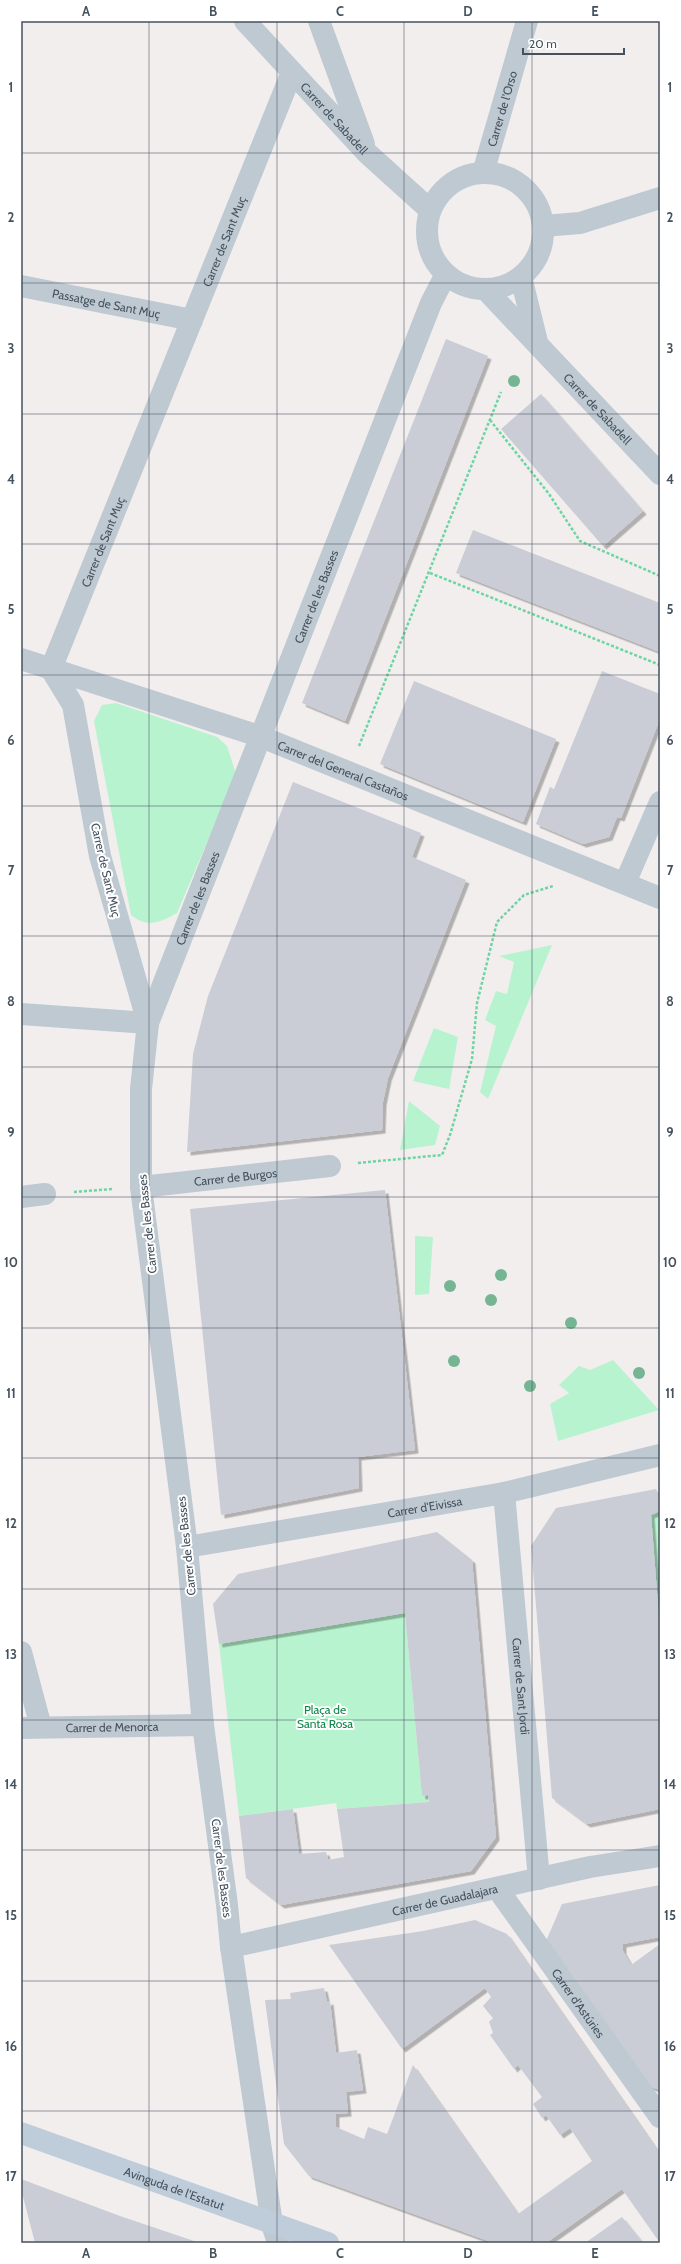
<svg xmlns="http://www.w3.org/2000/svg" width="681" height="2264" viewBox="0 0 681 2264" font-family="Cabin,sans-serif">
  <style>
    .green { fill: #b8f3cf }
    .building { fill: #cacdd5; filter: url(#shadow) }
    .lines { fill: none; stroke-linecap: round; stroke-linejoin: round }
    .path { stroke: #6dd5a2; stroke-width: 2.5; stroke-dasharray: 3 2; stroke-linecap: butt }
    .pedestrian { stroke: #bec9d2; stroke-width: 22 }
    .minor { stroke: #bec9d2; stroke-width: 22 }
    .secondary { stroke: #bfccda; stroke-width: 22 }
    .tree { fill: #75b594 }
    .grid { fill: none; stroke: #45525e; stroke-width: 1; stroke-opacity: 0.55 }
    .labels { text-anchor: middle; dominant-baseline: central; stroke-width: 4; stroke-linejoin: round; paint-order: stroke }
    .street-label { font-size: 12px; fill: #45525e; stroke: #fff }
    .park-label { font-size: 12px; fill: #0e874a; stroke: #fff }
    .neatline { fill: none; stroke: #45525e; stroke-width: 1.5 }
    .grid-label { font-size: 13px; text-anchor: middle; font-weight: bold; fill: #45525e }
  </style>
  <defs>
    <filter id="shadow"><feDropShadow dx="3.5" dy="3.5" stdDeviation="0" flood-color="#0004"/></filter>
  </defs>
  <rect width="100%" height="100%" fill="#f2eeee"/>
  <g class="green">
    <path d="M 116,703 L 217,737 L 227,746 L 236,774 L 177,913 C 160,923 147,928 131,915 L 94,721 L 102,705 Z"/>
    <path d="M 552,945 L 488,1099 L 480,1092 L 496,1026 L 485,1020 L 496,991 L 507,994 L 514,962 L 499,956 Z"/>
    <path d="M 434,1028 L 458,1037 L 449,1089 L 413,1081 Z"/>
    <path d="M 409,1101 L 440,1126 L 435,1145 L 400,1150 Z"/>
    <path d="M 415,1236 L 433,1237 L 429,1294 L 415,1295 Z"/>
    <path d="M 613,1360 L 659,1410 L 558,1441 L 550,1404 L 569,1393 L 559,1385 L 579,1366 L 590,1370 Z"/>
    <path d="M 660,1511 L 660,1631 L 651,1515 Z"/>
    <path d="M 405,1613 L 422,1796 L 428,1795 L 429,1802 L 337,1809 L 336,1803 L 239,1816 L 219,1644 Z"/>
  </g>
  <g class="building">
    <path d="M 446,339 L 488,356 L 345,721 L 302,703 Z"/>
    <path d="M 541,394 L 643,511 L 603,546 L 501,429 Z"/>
    <path d="M 473,530 L 660,603 L 660,652 L 456,573 Z"/>
    <path d="M 602,671 L 660,694 L 660,719 L 621,818 L 617,817 L 609,837 L 583,844 L 536,824 L 550,787 L 554,789 Z"/>
    <path d="M 414,681 L 556,739 L 523,822 L 380,764 Z"/>
    <path d="M 293,782 L 421,833 L 412,857 L 466,880 L 388,1078 L 383,1102 L 382,1130 L 187,1152 L 193,1054 L 208,996 Z"/>
    <path d="M 385,1190 L 415,1450 L 358,1457 L 359,1488 L 221,1515 L 190,1209 Z"/>
    <path d="M 656,1489 L 660,1497 L 660,1511 L 651,1515 L 660,1631 L 660,1809 L 587,1824 L 552,1798 L 531,1546 L 556,1508 Z"/>
    <path d="M 437,1532 L 472,1560 L 496,1837 L 471,1871 L 281,1905 L 246,1878 L 239,1816 L 293,1809 L 299,1854 L 326,1852 L 328,1860 L 344,1857 L 337,1809 L 429,1802 L 428,1795 L 422,1796 L 405,1613 L 219,1644 L 213,1604 L 238,1574 Z"/>
    <path d="M 660,1885 L 660,1937 L 623,1944 L 623,1951 L 631,1965 L 660,1944 L 660,2090 L 648,2086 L 571,1973 L 546,1941 L 562,1904 Z"/>
    <path d="M 475,1920 L 507,1934 L 660,2154 L 660,2243 L 622,2189 L 546,2243 L 494,2243 L 309,2176 L 284,2144 L 265,2000 L 291,1999 L 290,1993 L 324,1988 L 327,2002 L 330,2001 L 336,2053 L 357,2050 L 363,2090 L 346,2092 L 348,2113 L 336,2114 L 336,2127 L 364,2139 L 368,2127 L 387,2134 L 413,2065 L 518,2214 L 592,2161 L 570,2128 L 560,2135 L 546,2115 L 542,2118 L 533,2104 L 542,2097 L 518,2065 L 514,2069 L 490,2035 L 493,2033 L 489,2022 L 493,2018 L 483,2006 L 491,1997 L 485,1988 L 402,2049 L 329,1945 L 423,1931 Z"/>
    <path d="M 21,2179 L 120,2216 L 200,2243 L 35,2243 L 21,2189 Z"/>
    <path d="M 622,2217 L 643,2243 L 585,2243 Z"/>
  </g>
  <g class="lines">
    <g class="path">
      <path d="M 490,420 L 549,494 L 580,541 L 660,576"/>
      <path d="M 430,573 L 660,665"/>
      <path d="M 359,746 L 501,392"/>
      <path d="M 358,1163 L 442,1155 L 450,1135 L 472,1059 L 477,1003 L 497,922 L 524,895 L 553,886"/>
      <path d="M 74,1192 L 113,1189"/>
    </g>
    <path class="pedestrian" id="s1" d="M 141,1187 L 330,1166"/>
    <g class="minor">
      <path id="s2" d="M 245,21 L 367,153 L 430,210"/>
      <path d="M 319,21 L 364,144"/>
      <circle cx="485" cy="231" r="58"/>
      <path id="s3" d="M 483,173 L 527,21"/>
      <path d="M 543,226 L 580,223 L 660,198"/>
      <path d="M 521,277 L 537,342"/>
      <path id="s4" d="M 21,286 L 192,320"/>
      <path id="s5" d="M 486,290 L 660,474"/>
      <path id="s6" d="M 21,659 L 259,736 L 660,898"/>
      <path d="M 625,883 L 660,802"/>
      <path id="s7" d="M 21,1014 L 148,1023 L 100,856 L 73,705 L 51,669 L 292,72"/>
      <path d="M 21,1197 L 45,1194"/>
      <path id="s8" d="M 504,1493 L 539,1879"/>
      <path id="s9" d="M 187,1547 L 504,1493 L 660,1455"/>
      <path d="M 21,1652 L 41,1727"/>
      <path id="s10" d="M 21,1728 L 203,1725"/>
      <path id="s11" d="M 497,1888 L 660,2117"/>
      <path id="s12" d="M 231,1947 L 590,1867 L 660,1856"/>
      <path id="s13" d="M 278,2243 L 272,2224 L 231,1947 L 227,1905 L 203,1725 L 187,1547 L 141,1187 L 141,1089 L 148,1023 L 431,303 L 446,274"/>
    </g>
    <path class="secondary" id="s14" d="M 21,2133 L 328,2243"/>
  </g>
  <g class="tree">
    <circle cx="514" cy="381" r="6"/>
    <circle cx="501" cy="1275" r="6"/>
    <circle cx="450" cy="1286" r="6"/>
    <circle cx="491" cy="1300" r="6"/>
    <circle cx="571" cy="1323" r="6"/>
    <circle cx="454" cy="1361" r="6"/>
    <circle cx="639" cy="1373" r="6"/>
    <circle cx="530" cy="1386" r="6"/>
  </g>
  <path class="grid" d="M 149,21 L 149,2243M 277,21 L 277,2243M 404,21 L 404,2243M 532,21 L 532,2243M 21,153 L 660,153M 21,283 L 660,283M 21,414 L 660,414M 21,544 L 660,544M 21,675 L 660,675M 21,806 L 660,806M 21,936 L 660,936M 21,1067 L 660,1067M 21,1197 L 660,1197M 21,1328 L 660,1328M 21,1458 L 660,1458M 21,1589 L 660,1589M 21,1720 L 660,1720M 21,1850 L 660,1850M 21,1981 L 660,1981M 21,2111 L 660,2111"/>
  <g class="labels">
    <g class="street-label">
      <text stroke="none"><textPath href="#s3" startOffset="67">Carrer de l'Orso</textPath></text>
      <text stroke="none"><textPath href="#s2" startOffset="132">Carrer de Sabadell</textPath></text>
      <text stroke="none"><textPath href="#s7" startOffset="958">Carrer de Sant Muç</textPath></text>
      <text stroke="none"><textPath href="#s4" startOffset="87">Passatge de Sant Muç</textPath></text>
      <text stroke="none"><textPath href="#s5" startOffset="163">Carrer de Sabadell</textPath></text>
      <text stroke="none"><textPath href="#s7" startOffset="634">Carrer de Sant Muç</textPath></text>
      <text stroke="none"><textPath href="#s13" startOffset="1688">Carrer de les Basses</textPath></text>
      <text stroke="none"><textPath href="#s6" startOffset="341">Carrer del General Castaños</textPath></text>
      <text transform="translate(106 870) rotate(77)">Carrer de Sant Muç</text>
      <text stroke="none"><textPath href="#s13" startOffset="1364">Carrer de les Basses</textPath></text>
      <text stroke="none"><textPath href="#s1" startOffset="95">Carrer de Burgos</textPath></text>
      <text transform="translate(147 1224) rotate(-96)">Carrer de les Basses</text>
      <text stroke="none"><textPath href="#s9" startOffset="241">Carrer d'Eivissa</textPath></text>
      <text transform="translate(186 1546) rotate(-96)">Carrer de les Basses</text>
      <text stroke="none"><textPath href="#s8" startOffset="194">Carrer de Sant Jordi</textPath></text>
      <text stroke="none"><textPath href="#s10" startOffset="91">Carrer de Menorca</textPath></text>
      <text transform="translate(222 1868) rotate(83)">Carrer de les Basses</text>
      <text stroke="none"><textPath href="#s12" startOffset="219">Carrer de Guadalajara</textPath></text>
      <text stroke="none"><textPath href="#s11" startOffset="141">Carrer d'Astúries</textPath></text>
      <text stroke="none"><textPath href="#s14" startOffset="163">Avinguda de l'Estatut</textPath></text>
    </g>
    <g class="park-label">
      <text x="325" y="1709">Plaça de<tspan x="325" dy="14">Santa Rosa</tspan></text>
    </g>
  </g>
  <rect width="681" height="2264" fill="none" stroke="#ffffff" stroke-width="44"/>
  <path d="M523 48v6h101v-6" fill="none" stroke="#45525e" stroke-width="2"/>
  <text x="529" y="48" font-size="12" fill="#45525e" stroke="#ffffff" stroke-width="3" paint-order="stroke">20 m</text>
  <rect x="22" y="22" width="637" height="2220" class="neatline"/>
  <g class="grid-label">
    <text x="86" y="16">A</text>
    <text x="213" y="16">B</text>
    <text x="340" y="16">C</text>
    <text x="468" y="16">D</text>
    <text x="595" y="16">E</text>
    <text x="11" y="92">1</text>
    <text x="670" y="92">1</text>
    <text x="11" y="222">2</text>
    <text x="670" y="222">2</text>
    <text x="11" y="353">3</text>
    <text x="670" y="353">3</text>
    <text x="11" y="484">4</text>
    <text x="670" y="484">4</text>
    <text x="11" y="614">5</text>
    <text x="670" y="614">5</text>
    <text x="11" y="745">6</text>
    <text x="670" y="745">6</text>
    <text x="11" y="875">7</text>
    <text x="670" y="875">7</text>
    <text x="11" y="1006">8</text>
    <text x="670" y="1006">8</text>
    <text x="11" y="1137">9</text>
    <text x="670" y="1137">9</text>
    <text x="11" y="1267">10</text>
    <text x="670" y="1267">10</text>
    <text x="11" y="1398">11</text>
    <text x="670" y="1398">11</text>
    <text x="11" y="1528">12</text>
    <text x="670" y="1528">12</text>
    <text x="11" y="1659">13</text>
    <text x="670" y="1659">13</text>
    <text x="11" y="1789">14</text>
    <text x="670" y="1789">14</text>
    <text x="11" y="1920">15</text>
    <text x="670" y="1920">15</text>
    <text x="11" y="2051">16</text>
    <text x="670" y="2051">16</text>
    <text x="11" y="2181">17</text>
    <text x="670" y="2181">17</text>
    <text x="86" y="2258">A</text>
    <text x="213" y="2258">B</text>
    <text x="340" y="2258">C</text>
    <text x="468" y="2258">D</text>
    <text x="595" y="2258">E</text>
  </g>
</svg>
